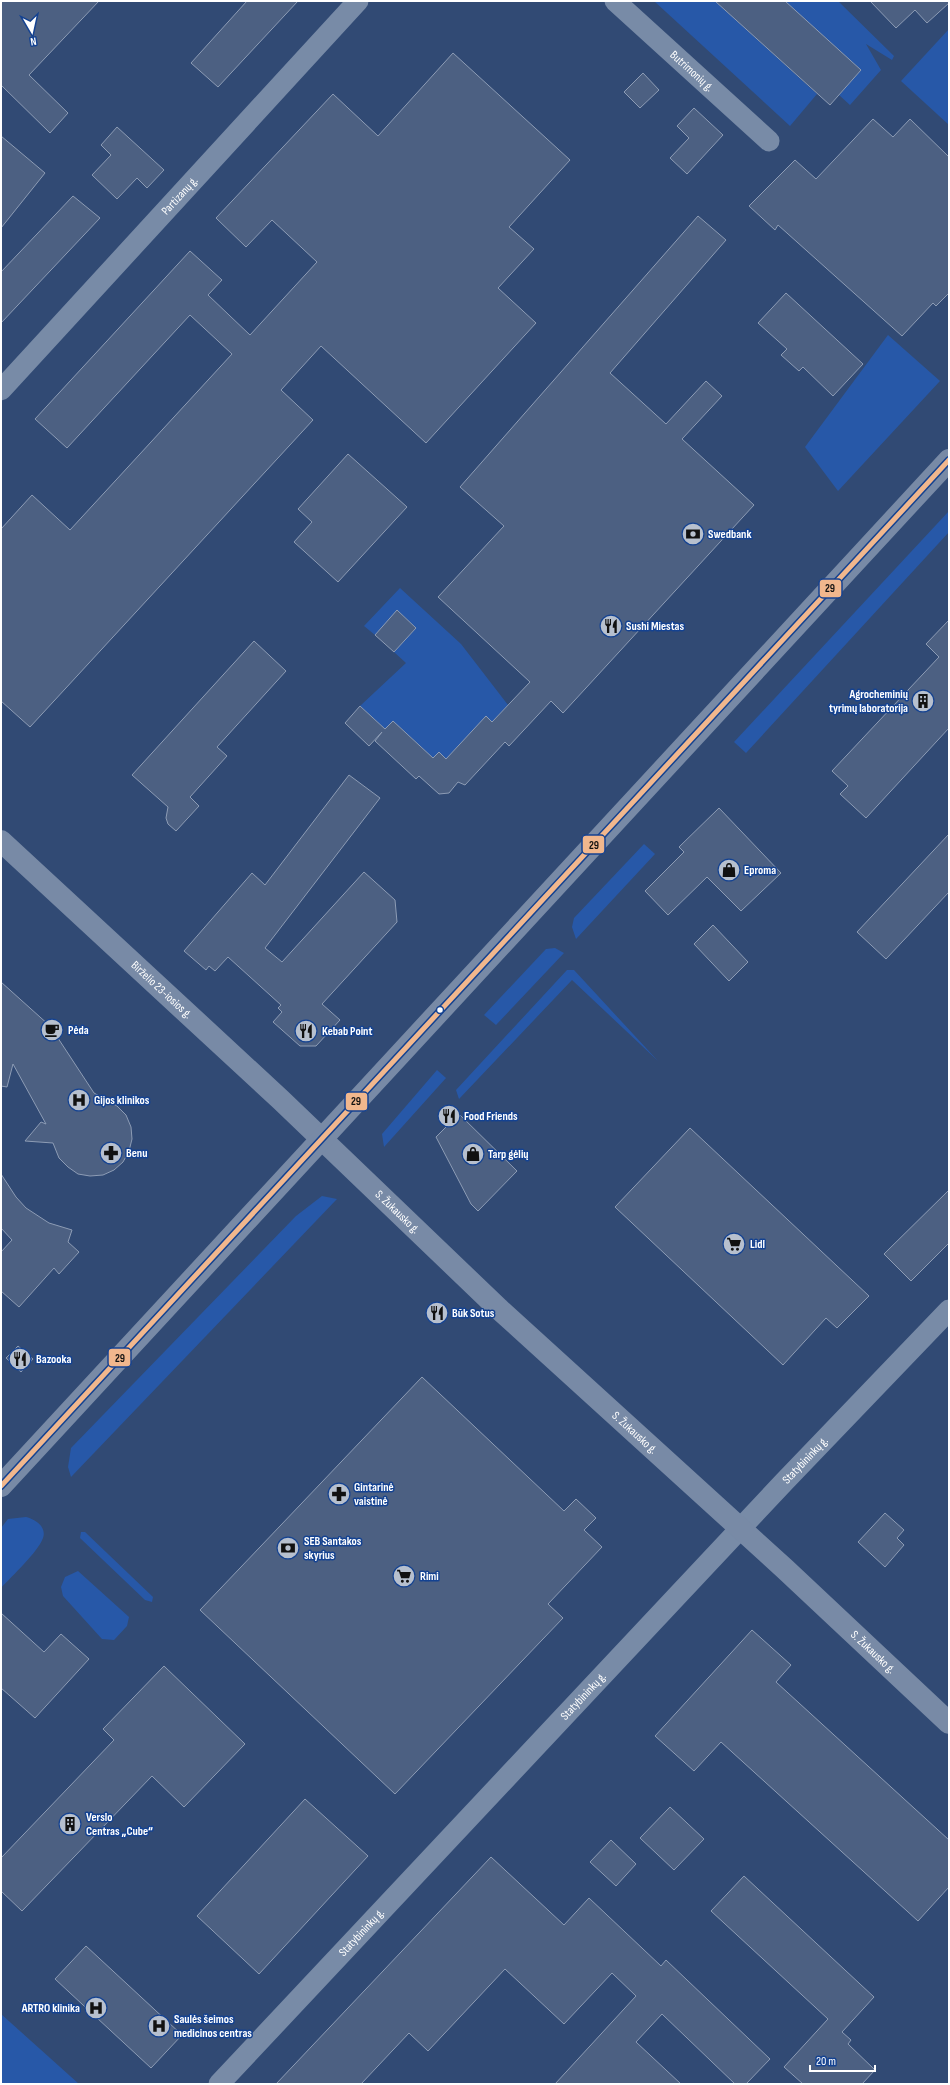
<svg xmlns="http://www.w3.org/2000/svg" width="950" height="2085" viewBox="0 0 950 2085" font-family="'Sofia Sans Condensed',sans-serif">
  <style>
    .green { fill: #2758a8 }
    .building { fill: #4c6082; stroke: #8d9cb5 }
    .lines { fill: none; stroke-linecap: round; stroke-linejoin: round }
    .minor { stroke: #788ba7; stroke-width: 21 }
    .major { stroke: #788aa6; stroke-width: 22 }
    .bus-1-casing { stroke: #144291; stroke-width: 8 }
    .bus-1 { stroke: #f1b78d; stroke-width: 5 }
    .bus-dot { fill: #fff; stroke: #144291; stroke-width: 1.5 }
    .labels { text-anchor: middle; dominant-baseline: central; stroke-width: 3; stroke-linejoin: round; paint-order: stroke }
    .street-label { font-size: 12px; fill: #fff; stroke: #144291 }
    .poi-label { font-size: 12px; font-weight: bold; fill: #fff; stroke: #144291; text-anchor: start }
    .line-badge { stroke: #144291; stroke-width: 1.5 }
    .pale-badge-label { font-size: 11px; text-anchor: middle; font-weight: bold; fill: #111 }
  </style>
  <rect width="100%" height="100%" fill="#314a74"/>
  <g class="green">
    <path d="M 654,1 L 715,1 L 817,94 L 790,126 Z"/>
    <path d="M 785,1 L 838,1 L 894,56 L 892,60 L 866,44 L 881,70 L 850,105 L 839,95 L 861,70 Z"/>
    <path d="M 949,29 L 949,125 L 901,81 Z"/>
    <path d="M 888,335 L 940,381 L 838,491 L 805,447 Z"/>
    <path d="M 949,511 L 949,532 L 746,753 L 734,742 Z"/>
    <path d="M 400,588 L 461,644 L 508,705 L 492,722 L 486,717 L 446,759 L 439,752 L 433,758 L 393,721 L 385,729 L 360,706 L 406,663 L 394,652 L 416,628 L 398,611 L 375,635 L 364,626 Z"/>
    <path d="M 644,844 L 655,854 L 576,939 L 572,927 L 574,918 Z"/>
    <path d="M 555,948 L 564,953 L 496,1025 L 484,1015 L 546,949 Z"/>
    <path d="M 567,970 L 574,970 L 658,1061 L 572,980 L 459,1099 L 456,1090 Z"/>
    <path d="M 437,1070 L 446,1078 L 384,1147 L 382,1134 Z"/>
    <path d="M 322,1196 L 337,1199 L 71,1477 L 68,1467 L 71,1448 L 296,1216 Z"/>
    <path d="M 26,1517 C 35,1519 47,1527 43,1538 C 38,1552 12,1576 1,1588 L 1,1528 L 8,1519 Z"/>
    <path d="M 81,1532 L 85,1532 L 153,1597 L 152,1602 L 145,1600 L 80,1538 Z"/>
    <path d="M 78,1571 L 129,1617 L 127,1626 L 114,1640 L 102,1639 L 63,1596 L 61,1587 L 65,1577 Z"/>
    <path d="M 1,2014 L 79,2084 L 1,2084 Z"/>
  </g>
  <g class="building">
    <path d="M 1,1 L 99,1 L 29,75 L 68,113 L 50,133 L 1,85 Z"/>
    <path d="M 247,1 L 298,1 L 218,87 L 191,63 Z"/>
    <path d="M 715,1 L 785,1 L 861,70 L 830,105 Z"/>
    <path d="M 870,1 L 949,1 L 949,3 L 927,23 L 915,10 L 896,28 Z"/>
    <path d="M 453,53 L 570,160 L 509,227 L 534,249 L 498,288 L 536,323 L 426,443 L 321,346 L 281,390 L 313,420 L 30,727 L 1,701 L 1,529 L 32,495 L 70,530 L 232,354 L 190,315 L 67,448 L 35,419 L 190,251 L 222,280 L 208,295 L 250,335 L 317,262 L 272,220 L 246,247 L 216,218 L 333,94 L 378,136 Z"/>
    <path d="M 643,73 L 659,90 L 640,108 L 624,92 Z"/>
    <path d="M 694,108 L 723,135 L 687,174 L 670,158 L 689,138 L 677,126 Z"/>
    <path d="M 873,119 L 893,137 L 910,119 L 949,157 L 949,293 L 936,306 L 933,303 L 902,336 L 778,225 L 775,230 L 749,206 L 795,160 L 816,179 Z"/>
    <path d="M 117,127 L 164,170 L 147,188 L 137,178 L 117,199 L 92,175 L 111,155 L 101,145 Z"/>
    <path d="M 1,136 L 45,173 L 1,228 Z"/>
    <path d="M 73,196 L 100,218 L 1,323 L 1,272 Z"/>
    <path d="M 698,216 L 726,240 L 610,373 L 666,424 L 706,381 L 722,396 L 682,439 L 754,505 L 563,713 L 551,701 L 509,746 L 505,742 L 465,785 L 458,782 L 449,793 L 439,794 L 419,776 L 416,779 L 375,741 L 382,732 L 369,746 L 345,723 L 360,706 L 385,729 L 393,721 L 433,758 L 439,752 L 446,759 L 486,716 L 492,722 L 530,682 L 438,597 L 504,526 L 460,487 Z"/>
    <path d="M 786,293 L 863,364 L 833,396 L 803,367 L 799,371 L 781,355 L 787,349 L 758,323 Z"/>
    <path d="M 348,454 L 407,507 L 338,582 L 294,542 L 312,522 L 298,509 Z"/>
    <path d="M 397,610 L 416,628 L 394,652 L 375,635 Z"/>
    <path d="M 949,620 L 949,728 L 866,818 L 840,794 L 848,786 L 832,771 L 939,657 L 926,644 Z"/>
    <path d="M 254,641 L 286,671 L 217,747 L 227,756 L 190,797 L 199,806 L 176,831 L 168,824 L 166,818 L 168,807 L 132,775 Z"/>
    <path d="M 349,775 L 380,798 L 265,948 L 282,962 L 364,872 L 395,900 L 397,922 L 322,1004 L 340,1020 L 316,1046 L 300,1046 L 273,1022 L 282,1012 L 278,1008 L 281,1005 L 228,957 L 215,971 L 209,966 L 206,970 L 184,951 L 252,873 L 265,885 Z"/>
    <path d="M 719,808 L 781,873 L 741,911 L 707,877 L 668,915 L 645,891 L 684,852 L 679,847 Z"/>
    <path d="M 949,834 L 949,892 L 886,959 L 857,932 Z"/>
    <path d="M 713,925 L 748,962 L 729,981 L 694,944 Z"/>
    <path d="M 1,982 L 50,1026 L 94,1093 L 117,1106 L 126,1115 L 131,1127 L 132,1139 L 129,1151 L 123,1162 L 114,1170 L 103,1175 L 90,1176 L 78,1174 L 68,1167 L 59,1158 L 53,1143 L 25,1141 L 41,1122 L 46,1124 L 13,1064 L 7,1087 L 1,1086 Z"/>
    <path d="M 459,1114 L 517,1171 L 478,1211 L 471,1204 L 436,1137 Z"/>
    <path d="M 690,1128 L 869,1296 L 837,1328 L 826,1318 L 783,1365 L 615,1207 Z"/>
    <path d="M 1,1174 L 16,1197 L 26,1208 L 49,1223 L 72,1230 L 68,1242 L 79,1252 L 59,1274 L 54,1268 L 19,1307 L 1,1291 L 1,1252 L 12,1240 L 1,1228 Z"/>
    <path d="M 949,1190 L 949,1243 L 911,1281 L 884,1254 Z"/>
    <path d="M 18,1346 L 33,1359 L 21,1372 L 6,1358 Z"/>
    <path d="M 422,1377 L 564,1511 L 576,1499 L 596,1518 L 584,1530 L 602,1547 L 548,1604 L 563,1618 L 395,1794 L 200,1610 Z"/>
    <path d="M 885,1513 L 904,1530 L 897,1538 L 904,1545 L 885,1567 L 858,1542 Z"/>
    <path d="M 1,1613 L 44,1652 L 61,1634 L 89,1659 L 35,1718 L 1,1688 Z"/>
    <path d="M 752,1630 L 791,1665 L 776,1682 L 949,1840 L 949,1887 L 918,1921 L 721,1742 L 694,1771 L 655,1736 Z"/>
    <path d="M 164,1666 L 245,1744 L 184,1807 L 152,1776 L 22,1911 L 1,1891 L 1,1858 L 114,1740 L 103,1729 Z"/>
    <path d="M 305,1799 L 368,1856 L 259,1974 L 197,1916 Z"/>
    <path d="M 670,1807 L 704,1839 L 674,1870 L 640,1838 Z"/>
    <path d="M 611,1840 L 636,1864 L 616,1886 L 590,1862 Z"/>
    <path d="M 491,1857 L 564,1925 L 589,1898 L 661,1966 L 666,1960 L 770,2059 L 746,2084 L 735,2084 L 662,2014 L 636,2042 L 681,2084 L 555,2084 L 636,1996 L 612,1973 L 564,2024 L 505,1969 L 428,2051 L 409,2033 L 361,2084 L 276,2084 Z"/>
    <path d="M 744,1876 L 874,1997 L 842,2032 L 851,2040 L 848,2044 L 875,2070 L 862,2084 L 803,2084 L 784,2067 L 828,2019 L 711,1911 Z"/>
    <path d="M 86,1946 L 182,2035 L 151,2068 L 55,1979 Z"/>
  </g>
  <g class="lines">
    <g class="minor">
      <path id="s1" d="M 615,1 L 769,141"/>
      <path id="s2" d="M 1,390 L 358,1"/>
      <path id="s3" d="M 219,2084 L 784,1482 L 949,1310"/>
    </g>
    <g class="major">
      <path id="s4" d="M 1,841 L 281,1100 L 499,1309 L 785,1569 L 949,1723"/>
      <path d="M 1,1486 L 949,460"/>
    </g>
    <g class="bus-1-casing">
      <path id="bus-1" d="M 1,1486 L 949,460"/>
    </g>
    <use href="#bus-1" class="bus-1"/>
  </g>
  <defs>
    <g id="bank-disc" transform="scale(1.15)"><circle r="9.5" fill="#b7c0ce" stroke="#144291"/><path d="M-6-4H6V4H-6ZM0-2.3a2.3 2.3 0 1 0 0 4.6a2.3 2.3 0 1 0 0-4.6Z" fill="#111"/></g>
    <g id="restaurant-disc" transform="scale(1.15)"><circle r="9.5" fill="#b7c0ce" stroke="#144291"/><path d="M-5-6h1v4h1v-4h1v4h1v-4h1v5L-1.5 .5V6h-2V.5L-5-1ZM5-6V6H3V1.5H1.5Q1.5-4 5-6Z" fill="#111"/></g>
    <g id="building-disc" transform="scale(1.15)"><circle r="9.5" fill="#b7c0ce" stroke="#144291"/><path d="M-4-6H4V6H1V3H-1V6H-4ZM-2.5-4.3h1.7v1.8h-1.7ZM.8-4.3h1.7v1.8H.8ZM-2.5-1h1.7V.8h-1.7ZM.8-1h1.7V.8H.8Z" fill="#111"/></g>
    <g id="shop-disc" transform="scale(1.15)"><circle r="9.5" fill="#b7c0ce" stroke="#144291"/><path d="M-5-2.5h2.3a2.7 3.5 0 0 1 5.4 0H5L5.5 6h-11ZM-1.5-2.5h3a1.5 2.3 0 0 0-3 0Z" fill="#111"/></g>
    <g id="cafe-disc" transform="scale(1.15)"><circle r="9.5" fill="#b7c0ce" stroke="#144291"/><path d="M-5.5-4.5H6V0H3Q3 3.5 0 3.5H-2.5Q-5.5 3.5-5.5 0ZM3-3.2v2h1.7v-2ZM-6 4.5H4V6H-6Z" fill="#111"/></g>
    <g id="hospital-disc" transform="scale(1.15)"><circle r="9.5" fill="#b7c0ce" stroke="#144291"/><path d="M-5-5h3v3.5h4V-5h3V5h-3V1.5h-4V5h-3Z" fill="#111"/></g>
    <g id="pharmacy-disc" transform="scale(1.15)"><circle r="9.5" fill="#b7c0ce" stroke="#144291"/><path d="M-2-6h4v4h4v4h-4v4h-4v-4h-4v-4h4Z" fill="#111"/></g>
    <g id="supermarket-disc" transform="scale(1.15)"><circle r="9.5" fill="#b7c0ce" stroke="#144291"/><path d="M-6-5.5h2.5l.6 2H6L4.5 2H-2.5L-4.4-4H-6ZM-1.5 3.2a1.3 1.3 0 1 0 .1 0ZM3 3.2a1.3 1.3 0 1 0 .1 0Z" fill="#111"/></g>
  </defs>
  <g fill-rule="evenodd">
    <use href="#bank-disc" x="693" y="534"/>
    <use href="#restaurant-disc" x="611" y="626"/>
    <use href="#building-disc" x="923" y="701"/>
    <use href="#shop-disc" x="729" y="870"/>
    <use href="#cafe-disc" x="52" y="1030"/>
    <use href="#restaurant-disc" x="306" y="1031"/>
    <use href="#hospital-disc" x="79" y="1100"/>
    <use href="#restaurant-disc" x="449" y="1116"/>
    <use href="#pharmacy-disc" x="111" y="1153"/>
    <use href="#shop-disc" x="473" y="1154"/>
    <use href="#supermarket-disc" x="734" y="1244"/>
    <use href="#restaurant-disc" x="437" y="1313"/>
    <use href="#restaurant-disc" x="20" y="1359"/>
    <use href="#pharmacy-disc" x="339" y="1494"/>
    <use href="#bank-disc" x="288" y="1548"/>
    <use href="#supermarket-disc" x="404" y="1576"/>
    <use href="#building-disc" x="70" y="1824"/>
    <use href="#hospital-disc" x="96" y="2008"/>
    <use href="#hospital-disc" x="159" y="2026"/>
  </g>
  <circle class="bus-dot" cx="440" cy="1010" r="3.5"/>
  <g class="labels">
    <g class="street-label">
      <text stroke="none"><textPath href="#s1" startOffset="104">Butrimonių g.</textPath></text>
      <text stroke="none"><textPath href="#s2" startOffset="264">Partizanų g.</textPath></text>
      <text stroke="none"><textPath href="#s4" startOffset="219">Birželio 23-iosios g.</textPath></text>
      <text stroke="none"><textPath href="#s4" startOffset="543">S. Žukausko g.</textPath></text>
      <text stroke="none"><textPath href="#s4" startOffset="867">S. Žukausko g.</textPath></text>
      <text stroke="none"><textPath href="#s3" startOffset="856">Statybininkų g.</textPath></text>
      <text stroke="none"><textPath href="#s4" startOffset="1191">S. Žukausko g.</textPath></text>
      <text stroke="none"><textPath href="#s3" startOffset="532">Statybininkų g.</textPath></text>
      <text stroke="none"><textPath href="#s3" startOffset="208">Statybininkų g.</textPath></text>
    </g>
    <g class="poi-label">
      <text x="708" y="534">Swedbank</text>
      <text x="626" y="626">Sushi Miestas</text>
      <text x="908" y="694" text-anchor="end">Agrocheminių<tspan x="908" dy="14">tyrimų laboratorija</tspan></text>
      <text x="744" y="870">Eproma</text>
      <text x="68" y="1030">Pėda</text>
      <text x="322" y="1031">Kebab Point</text>
      <text x="94" y="1100">Gijos klinikos</text>
      <text x="464" y="1116">Food Friends</text>
      <text x="126" y="1153">Benu</text>
      <text x="488" y="1154">Tarp gėlių</text>
      <text x="750" y="1244">Lidl</text>
      <text x="452" y="1313">Būk Sotus</text>
      <text x="36" y="1359">Bazooka</text>
      <text x="354" y="1487">Gintarinė<tspan x="354" dy="14">vaistinė</tspan></text>
      <text x="304" y="1541">SEB Santakos<tspan x="304" dy="14">skyrius</tspan></text>
      <text x="420" y="1576">Rimi</text>
      <text x="86" y="1817">Verslo<tspan x="86" dy="14">Centras „Cube“</tspan></text>
      <text x="80" y="2008" text-anchor="end">ARTRO klinika</text>
      <text x="174" y="2019">Saulės šeimos<tspan x="174" dy="14">medicinos centras</tspan></text>
    </g>
  </g>
  <g class="line-badge">
    <rect x="819" y="579" width="23" height="19" rx="4" fill="#f1b78d"/>
    <rect x="582" y="835" width="23" height="19" rx="4" fill="#f1b78d"/>
    <rect x="345" y="1092" width="23" height="19" rx="4" fill="#f1b78d"/>
    <rect x="108" y="1348" width="23" height="19" rx="4" fill="#f1b78d"/>
  </g>
  <g class="pale-badge-label">
    <text x="830" y="592">29</text>
    <text x="594" y="849">29</text>
    <text x="356" y="1105">29</text>
    <text x="120" y="1362">29</text>
  </g>
  <rect width="950" height="2085" fill="none" stroke="#ffffff" stroke-width="4"/>
  <g transform="translate(32 32) rotate(171)" stroke="#144291" stroke-width="3" paint-order="stroke">
  <path d="M0-3L7 15L0 10L-7 15Z" fill="#ffffff"/>
  <text y="-6" font-size="11" font-weight="bold" text-anchor="middle" fill="#ffffff">N</text>
  </g>
  <path d="M810 2065v6h65v-6" fill="none" stroke="#ffffff" stroke-width="2"/>
  <text x="816" y="2065" font-size="12" fill="#ffffff" stroke="#144291" stroke-width="3" paint-order="stroke">20 m</text>
</svg>
